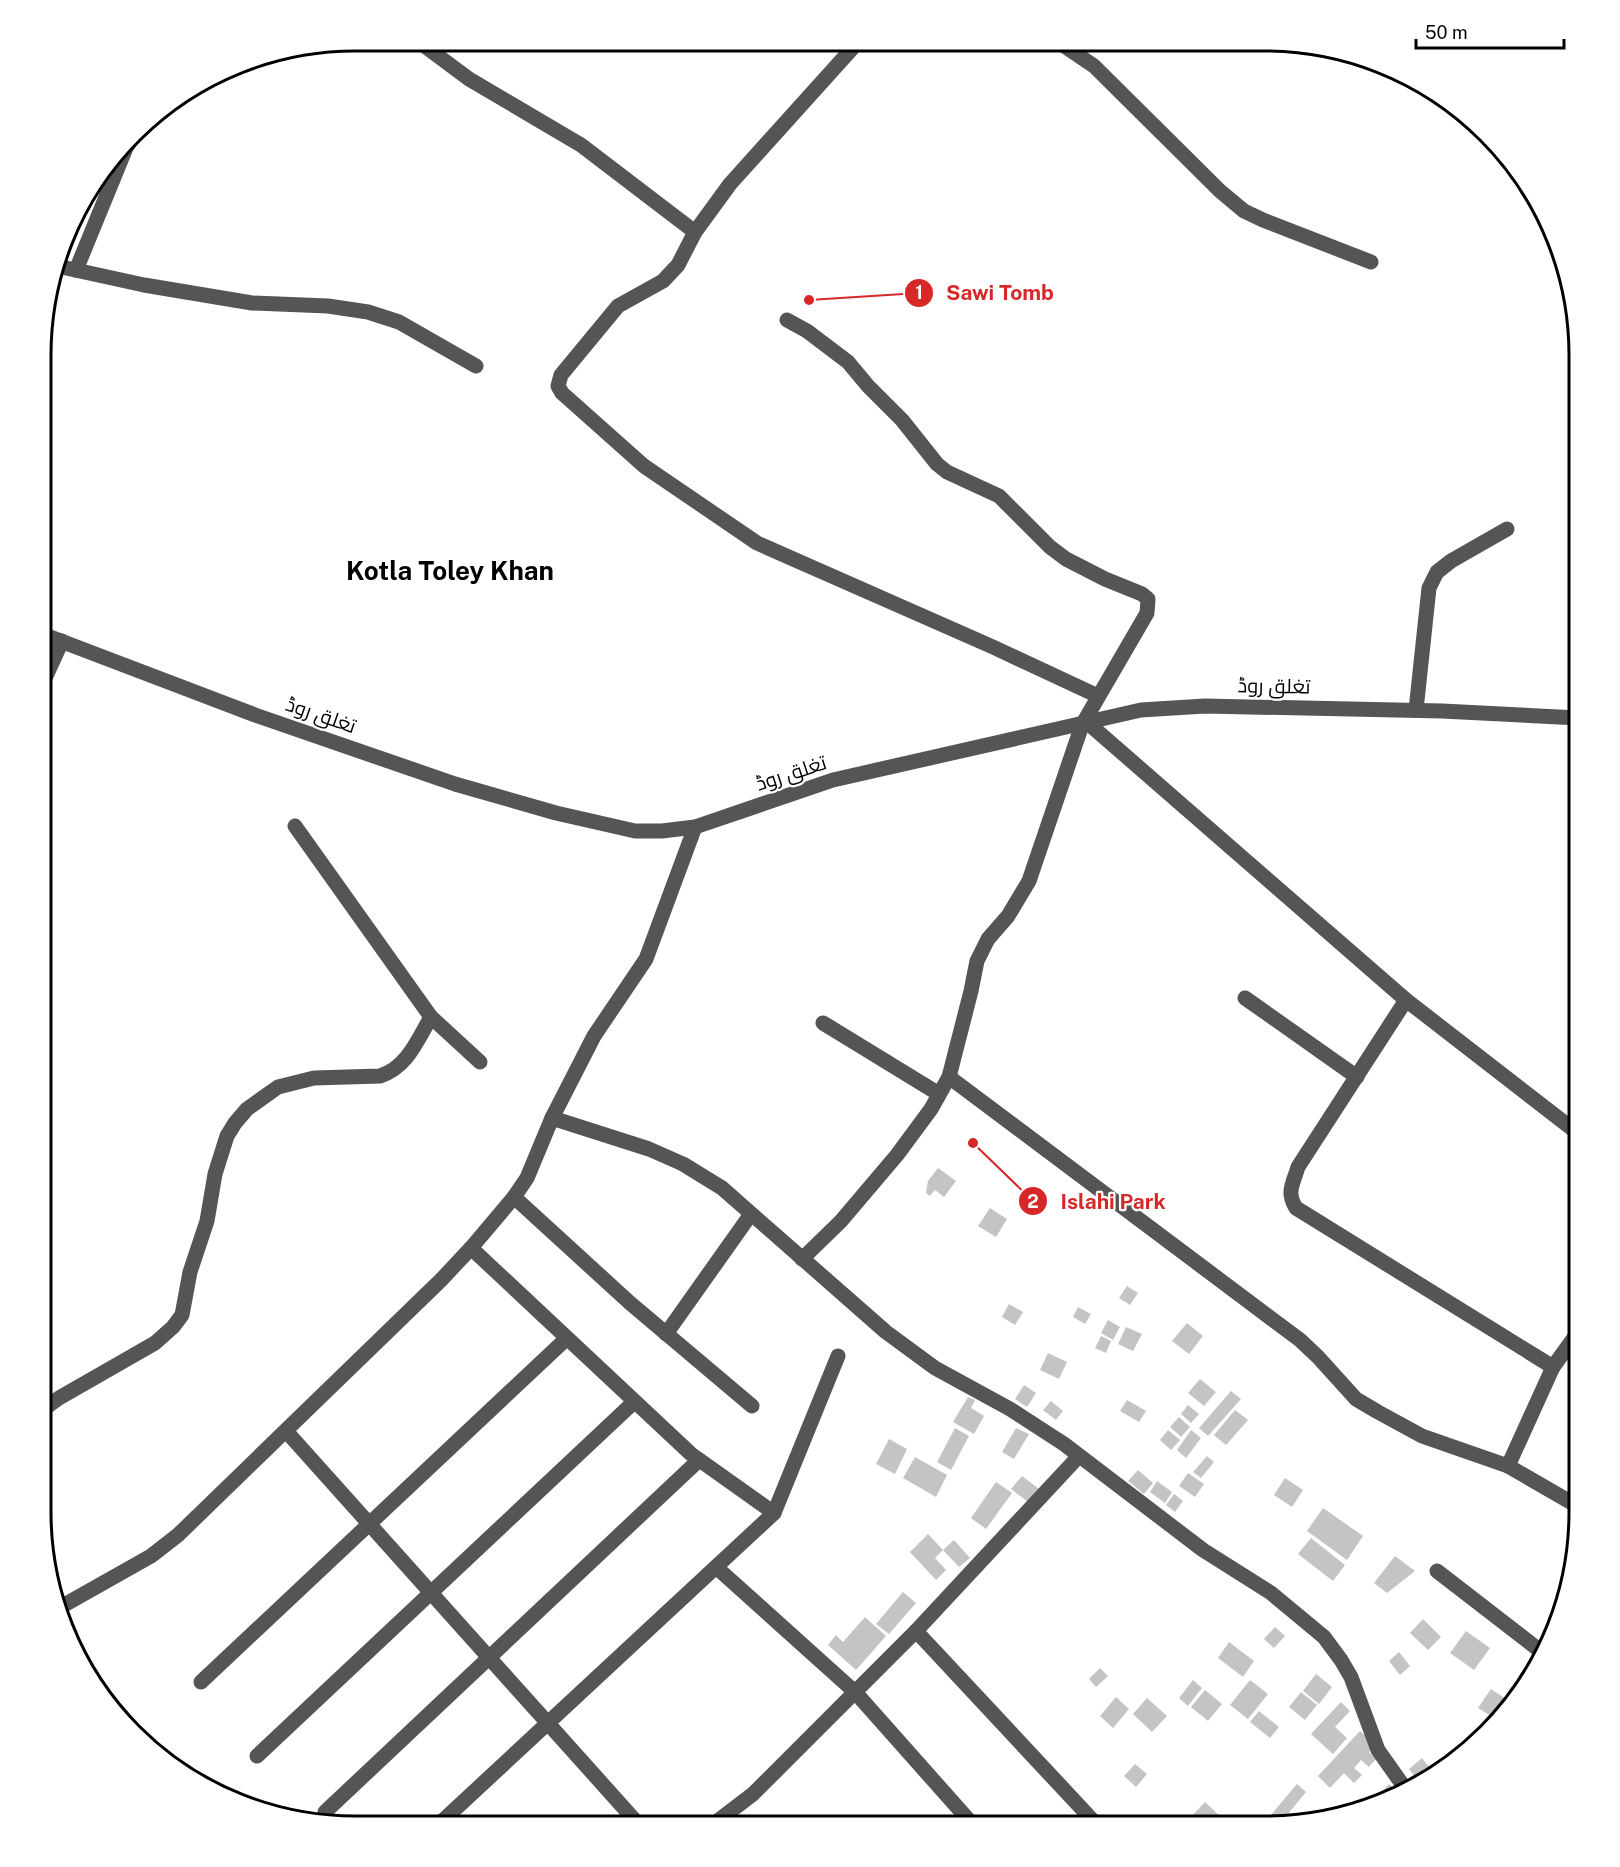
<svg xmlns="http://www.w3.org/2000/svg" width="1620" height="1867" viewBox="0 0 1620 1867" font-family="'Public Sans',Cairo,sans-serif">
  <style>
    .building { fill: #c4c4c4 }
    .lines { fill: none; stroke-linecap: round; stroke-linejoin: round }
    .minor { stroke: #555; stroke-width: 15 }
    .labels { text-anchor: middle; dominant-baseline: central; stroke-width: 4.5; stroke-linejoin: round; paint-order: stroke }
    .street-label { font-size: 20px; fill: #000; stroke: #fff }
    .district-label { font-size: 26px; font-weight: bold; fill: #000; stroke: #fff }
    .rim { fill: none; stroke: #000; stroke-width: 3 }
    .leader { fill: none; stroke: #d62828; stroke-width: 2 }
    .callout-dot { fill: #d62828; stroke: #fff; stroke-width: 2 }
    .mark-label { font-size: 18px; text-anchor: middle; font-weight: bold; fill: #fff }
    .callout-label { font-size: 21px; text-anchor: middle; font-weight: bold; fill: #d62828; stroke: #fff; stroke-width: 4.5; stroke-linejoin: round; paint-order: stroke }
  </style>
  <rect width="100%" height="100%" fill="#fff"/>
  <g class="building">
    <path d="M 938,1168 L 956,1181 L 944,1197 L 935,1190 L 930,1196 L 926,1193 L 928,1181 Z"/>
    <path d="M 990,1208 L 1007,1219 L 996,1237 L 978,1226 Z"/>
    <path d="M 1127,1286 L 1138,1293 L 1130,1305 L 1119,1298 Z"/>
    <path d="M 1009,1304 L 1023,1312 L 1015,1325 L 1002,1317 Z"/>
    <path d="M 1078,1307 L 1091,1314 L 1085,1324 L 1073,1317 Z"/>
    <path d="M 1108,1320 L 1120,1327 L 1113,1340 L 1101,1333 Z"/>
    <path d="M 1187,1323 L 1203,1336 L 1189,1354 L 1172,1341 Z"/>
    <path d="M 1126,1327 L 1142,1334 L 1133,1351 L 1118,1344 Z"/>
    <path d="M 1101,1336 L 1111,1341 L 1106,1353 L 1095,1348 Z"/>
    <path d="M 1048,1353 L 1067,1362 L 1059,1379 L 1040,1370 Z"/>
    <path d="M 1200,1379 L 1216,1392 L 1204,1406 L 1188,1393 Z"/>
    <path d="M 1024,1385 L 1036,1393 L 1027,1407 L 1015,1399 Z"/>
    <path d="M 1231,1391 L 1241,1399 L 1208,1436 L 1199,1428 Z"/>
    <path d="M 968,1397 L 975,1400 L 971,1408 L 984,1416 L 974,1434 L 953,1422 Z"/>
    <path d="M 1127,1400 L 1146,1411 L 1139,1422 L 1120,1411 Z"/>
    <path d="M 1051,1401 L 1063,1411 L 1056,1420 L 1043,1410 Z"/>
    <path d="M 1188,1405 L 1199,1414 L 1191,1423 L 1181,1414 Z"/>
    <path d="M 1235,1410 L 1248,1420 L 1226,1445 L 1214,1435 Z"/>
    <path d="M 1179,1417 L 1190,1427 L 1181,1437 L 1170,1427 Z"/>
    <path d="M 955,1428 L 969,1436 L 951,1470 L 937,1462 Z"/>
    <path d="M 1016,1428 L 1029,1434 L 1014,1459 L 1002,1452 Z"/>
    <path d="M 1168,1430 L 1180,1440 L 1171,1450 L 1160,1440 Z"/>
    <path d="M 1191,1430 L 1201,1438 L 1186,1458 L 1177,1450 Z"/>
    <path d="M 889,1439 L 907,1449 L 895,1474 L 876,1464 Z"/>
    <path d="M 1207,1456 L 1214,1462 L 1201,1478 L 1193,1472 Z"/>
    <path d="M 915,1457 L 947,1475 L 936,1497 L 903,1478 Z"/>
    <path d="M 1138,1470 L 1153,1483 L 1144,1494 L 1128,1481 Z"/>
    <path d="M 1188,1473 L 1204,1484 L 1195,1497 L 1179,1486 Z"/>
    <path d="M 1022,1476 L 1039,1489 L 1028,1502 L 1011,1489 Z"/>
    <path d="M 1285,1478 L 1303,1490 L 1292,1507 L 1274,1495 Z"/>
    <path d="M 1157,1481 L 1172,1492 L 1165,1503 L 1150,1492 Z"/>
    <path d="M 996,1482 L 1012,1493 L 986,1529 L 971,1518 Z"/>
    <path d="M 1174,1494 L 1183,1501 L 1175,1512 L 1166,1505 Z"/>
    <path d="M 1323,1508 L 1363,1536 L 1347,1560 L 1307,1531 Z"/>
    <path d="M 928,1534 L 943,1550 L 935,1558 L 946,1570 L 936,1580 L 910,1552 Z"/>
    <path d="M 1311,1538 L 1345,1565 L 1333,1581 L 1298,1554 Z"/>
    <path d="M 954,1540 L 970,1558 L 959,1567 L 943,1550 Z"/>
    <path d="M 1395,1556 L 1415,1571 L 1387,1593 L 1374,1583 Z"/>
    <path d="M 903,1592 L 916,1603 L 889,1634 L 876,1624 Z"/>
    <path d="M 865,1617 L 886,1636 L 856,1670 L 828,1645 L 836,1635 L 843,1642 Z"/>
    <path d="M 1423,1619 L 1441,1637 L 1428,1650 L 1410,1633 Z"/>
    <path d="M 1275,1627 L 1285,1636 L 1274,1648 L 1264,1639 Z"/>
    <path d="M 1466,1631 L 1490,1648 L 1474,1670 L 1450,1653 Z"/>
    <path d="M 1229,1642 L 1254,1661 L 1243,1677 L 1218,1658 Z"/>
    <path d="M 1399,1652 L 1410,1666 L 1400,1675 L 1389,1661 Z"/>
    <path d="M 1100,1668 L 1108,1676 L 1096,1687 L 1089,1679 Z"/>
    <path d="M 1316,1674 L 1332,1687 L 1319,1704 L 1303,1691 Z"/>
    <path d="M 1193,1680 L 1202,1688 L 1188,1706 L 1179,1698 Z"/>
    <path d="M 1250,1680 L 1268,1694 L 1248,1719 L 1230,1705 Z"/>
    <path d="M 1491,1689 L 1509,1701 L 1496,1719 L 1478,1708 Z"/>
    <path d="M 1205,1690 L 1222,1704 L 1208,1721 L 1191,1707 Z"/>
    <path d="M 1301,1692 L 1317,1705 L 1305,1720 L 1289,1707 Z"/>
    <path d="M 1116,1697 L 1129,1709 L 1113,1728 L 1100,1716 Z"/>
    <path d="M 1147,1698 L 1167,1716 L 1152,1732 L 1133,1714 Z"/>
    <path d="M 1341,1702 L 1350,1711 L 1335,1727 L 1347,1738 L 1333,1754 L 1311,1734 Z"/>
    <path d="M 1259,1711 L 1279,1727 L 1270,1738 L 1250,1722 Z"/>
    <path d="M 1360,1731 L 1376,1745 L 1369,1752 L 1376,1759 L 1369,1767 L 1361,1760 L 1354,1768 L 1362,1775 L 1354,1783 L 1344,1773 L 1330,1788 L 1318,1776 Z"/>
    <path d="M 1422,1758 L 1435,1775 L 1421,1785 L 1409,1769 Z"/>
    <path d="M 1135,1764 L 1147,1774 L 1136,1787 L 1124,1776 Z"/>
    <path d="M 1297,1784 L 1306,1792 L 1283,1820 L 1289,1825 L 1268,1826 L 1264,1823 Z"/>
    <path d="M 1389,1784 L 1400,1794 L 1385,1800 L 1379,1795 Z"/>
    <path d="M 1205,1802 L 1223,1819 L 1216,1826 L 1195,1826 L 1188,1820 Z"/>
  </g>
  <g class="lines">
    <g class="minor">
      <path d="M 418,41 L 469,79 L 581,145 L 695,232"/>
      <path d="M 858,42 L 730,184 L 695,232 L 678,265 L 663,281 L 618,306 L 561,375 L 558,386 L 562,393 L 644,466 L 757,543 L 993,647 L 1098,696"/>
      <path d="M 1060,43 L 1094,66 L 1220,191 L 1244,211 L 1263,220 L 1371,262"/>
      <path d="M 57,266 L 144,285 L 252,303 L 328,306 L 368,312 L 399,322 L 476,366"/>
      <path d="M 76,270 L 126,148 L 135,134"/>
      <path d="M 787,320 L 807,331 L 848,362 L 868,386 L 902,420 L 937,464 L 947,472 L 999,496 L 1050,547 L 1066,559 L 1105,579 L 1142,594 L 1148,599 L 1147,613 L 1082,725 L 1029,881 L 1008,916 L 988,939 L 977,961 L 971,991 L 949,1077 L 931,1109 L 897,1155 L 841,1221 L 802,1259"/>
      <path d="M 45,635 L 255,715 L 455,784 L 556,813 L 635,831 L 662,831 L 695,827 L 833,780 L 1141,710 L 1205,706 L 1442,711 L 1579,718"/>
      <path d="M 45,678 L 62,641"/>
      <path d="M 1416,710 L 1429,588 L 1437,572 L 1451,561 L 1507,529"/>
      <path d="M 1089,724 L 1406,1000 L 1579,1134"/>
      <path d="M 295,826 L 431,1017 L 480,1062"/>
      <path d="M 1245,998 L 1357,1077"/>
      <path d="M 1406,1000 L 1298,1167 C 1293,1184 1286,1192 1296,1208 L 1553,1367"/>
      <path d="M 823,1023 L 939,1094"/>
      <path d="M 949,1077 L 1300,1340 L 1318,1357 L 1356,1399 L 1378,1412 L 1422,1436 L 1508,1466 L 1579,1507"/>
      <path d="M 552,1118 L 649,1149 L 683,1164 L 722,1188 L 886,1332 L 935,1368 L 1010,1409 L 1064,1444 L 1203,1550 L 1271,1593 L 1324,1637 L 1341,1660 L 1351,1677 L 1378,1750 L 1407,1791"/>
      <path d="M 514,1197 L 630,1303 L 752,1406"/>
      <path d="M 471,1248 L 691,1454 L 774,1513"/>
      <path d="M 666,1334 L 751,1214"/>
      <path d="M 41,1411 L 59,1398 L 155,1343 L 173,1327 L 182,1315 L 190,1272 L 207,1221 L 215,1174 L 227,1136 L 235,1123 L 247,1109 L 278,1087 L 314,1078 L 380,1076 C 407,1068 418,1039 431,1017"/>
      <path d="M 286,1431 L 640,1826"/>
      <path d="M 1508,1466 L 1553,1367 L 1579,1331"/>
      <path d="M 716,1567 L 855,1692 L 974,1826"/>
      <path d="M 1437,1571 L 1543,1653"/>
      <path d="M 57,1609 L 151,1556 L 178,1535 L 441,1280 L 471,1248 L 514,1197 L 527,1178 L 552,1118 L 594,1036 L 646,959 L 695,827"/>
      <path d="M 916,1631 L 1098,1826"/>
      <path d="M 201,1682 L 566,1339"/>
      <path d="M 257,1756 L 634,1402"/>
      <path d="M 325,1812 L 699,1460"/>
      <path d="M 437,1826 L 774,1513 L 838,1356"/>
      <path d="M 711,1826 L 753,1794 L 916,1631 L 1079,1456"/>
    </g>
  </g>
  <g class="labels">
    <g class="street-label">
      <text transform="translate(1274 686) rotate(1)">تغلق روڈ</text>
      <text transform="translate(321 715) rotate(19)">تغلق روڈ</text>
      <text transform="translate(791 773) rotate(-18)">تغلق روڈ</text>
    </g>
    <g class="district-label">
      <text x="450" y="570">Kotla Toley Khan</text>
    </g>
  </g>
  <path d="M0 0H1620V1867H0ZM355 51H1265A304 304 0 0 1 1569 355V1512A304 304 0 0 1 1265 1816H355A304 304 0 0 1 51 1512V355A304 304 0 0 1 355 51Z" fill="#fff" fill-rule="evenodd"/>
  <path class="rim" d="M355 51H1265A304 304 0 0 1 1569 355V1512A304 304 0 0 1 1265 1816H355A304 304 0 0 1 51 1512V355A304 304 0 0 1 355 51Z"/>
  <path class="leader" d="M809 300L919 293M973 1143L1033 1201"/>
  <g class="callout-dot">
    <circle cx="809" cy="300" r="6"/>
    <circle cx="973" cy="1143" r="6"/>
    <circle cx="919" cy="293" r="15"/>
    <circle cx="1033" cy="1201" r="15"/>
  </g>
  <g class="mark-label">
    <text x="919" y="299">1</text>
    <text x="1033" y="1208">2</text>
  </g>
  <g class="callout-label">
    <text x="1000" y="300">Sawi Tomb</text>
    <text x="1113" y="1209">Islahi Park</text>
  </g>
  <path d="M1416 39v9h148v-9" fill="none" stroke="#000000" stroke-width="3"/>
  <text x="1425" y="39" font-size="18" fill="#000000" stroke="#ffffff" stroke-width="4.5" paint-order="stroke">50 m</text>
</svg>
